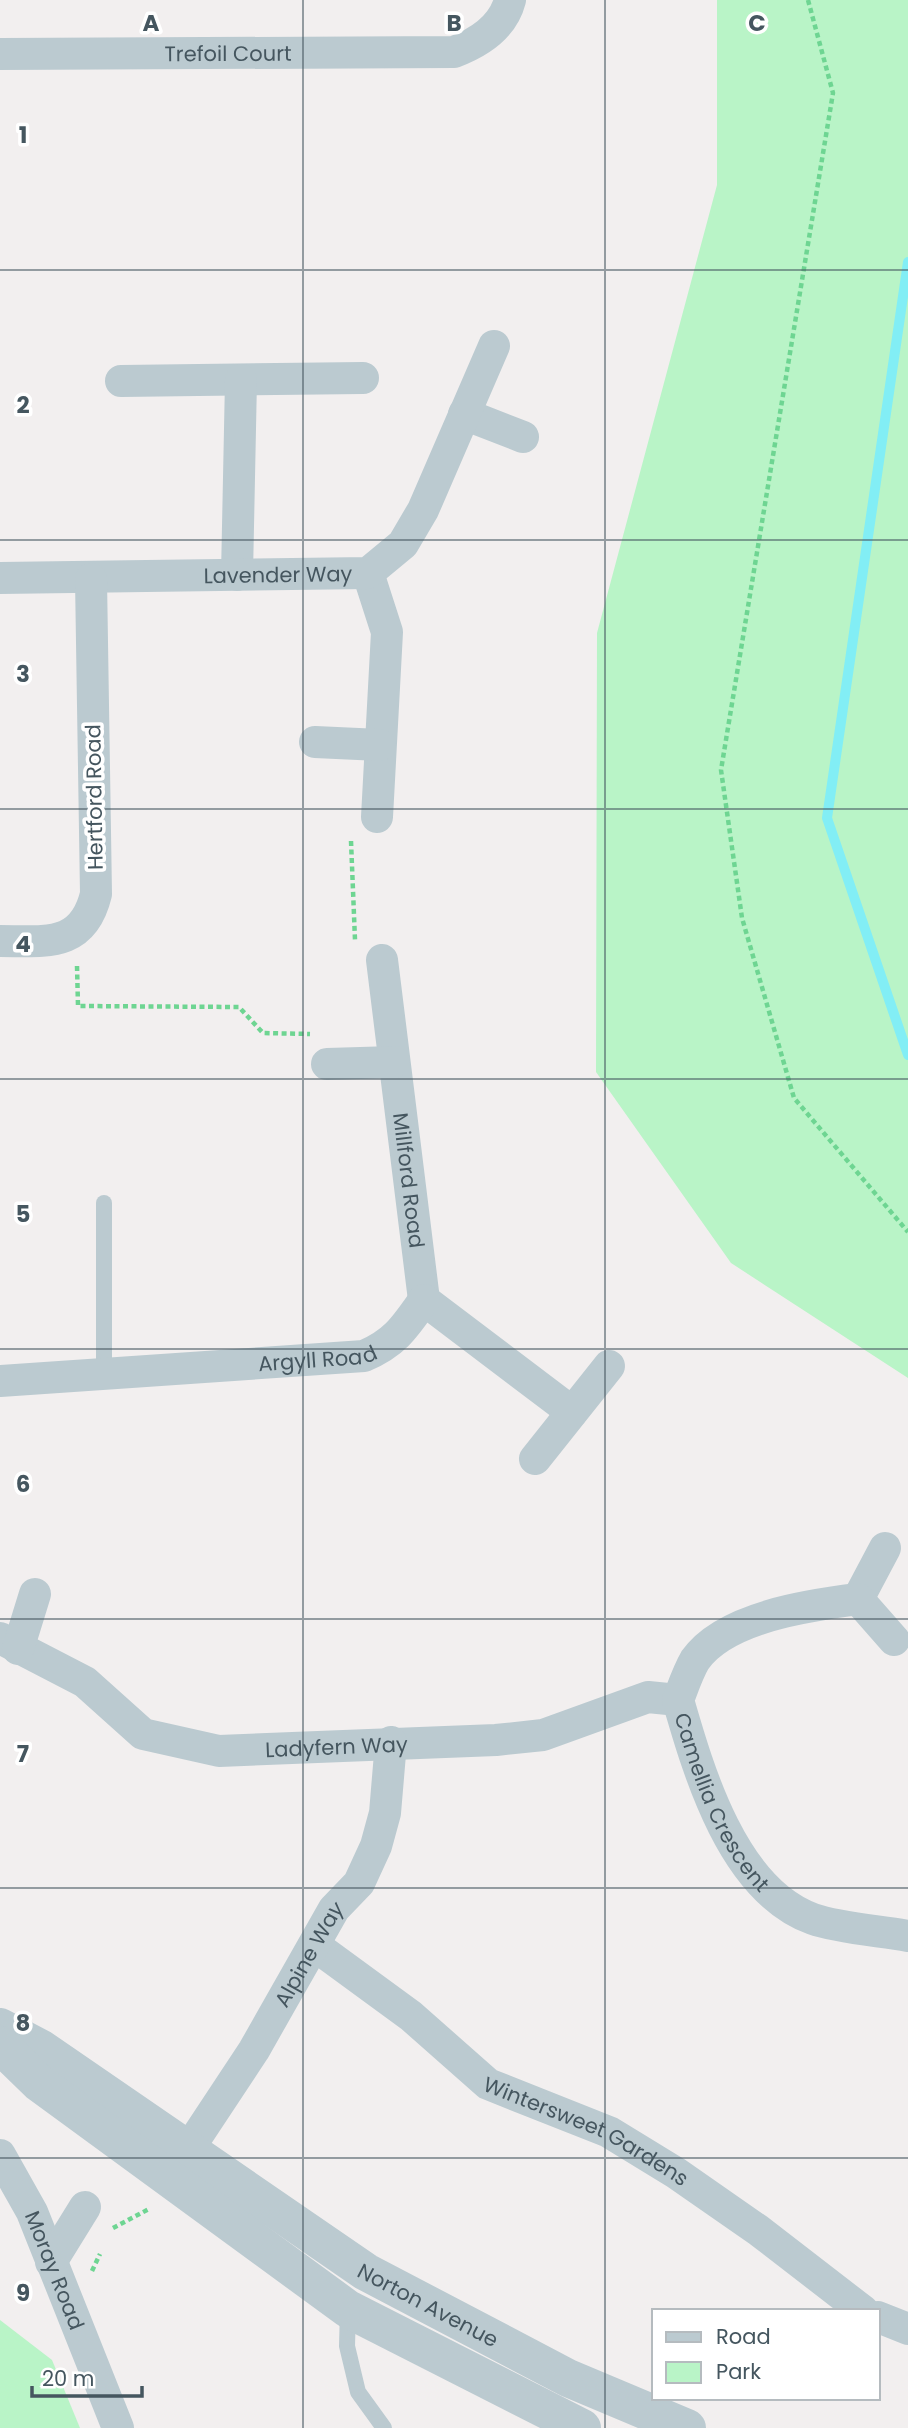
<svg xmlns="http://www.w3.org/2000/svg" width="908" height="2428" viewBox="0 0 908 2428" font-family="Poppins,sans-serif">
  <style>
    .green { fill: #b9f4c7 }
    .lines { fill: none; stroke-linecap: round; stroke-linejoin: round }
    .stream { stroke: #82eef5; stroke-width: 10 }
    .path { stroke: #6ed592; stroke-width: 4.5; stroke-dasharray: 5 3.5; stroke-linecap: butt }
    .service { stroke: #bbcad0; stroke-width: 16 }
    .minor { stroke: #bbcad0; stroke-width: 32 }
    .tertiary { stroke: #bbcad0; stroke-width: 38 }
    .grid { fill: none; stroke: #45565f; stroke-width: 2; stroke-opacity: 0.55 }
    .labels { text-anchor: middle; dominant-baseline: central; stroke-width: 7; stroke-linejoin: round; paint-order: stroke }
    .street-label { font-size: 21px; fill: #45565f; stroke: #fff }
    .grid-label { font-size: 23px; text-anchor: middle; font-weight: bold; fill: #45565f; stroke: #fff; stroke-width: 7; stroke-linejoin: round; paint-order: stroke }
  </style>
  <rect width="100%" height="100%" fill="#f2efef"/>
  <g class="green">
    <path d="M 717,0 L 908,0 L 908,1378 L 731,1263 L 596,1072 L 597,633 L 717,185 Z"/>
    <path d="M 0,2320 L 52,2360 L 80,2428 L 0,2428 Z"/>
  </g>
  <g class="lines">
    <path class="stream" d="M 908,262 L 827,818 L 908,1055"/>
    <g class="path">
      <path d="M 808,0 L 833,93 L 721,770 L 742,918 L 794,1098 L 908,1232"/>
      <path d="M 351,841 L 355,940"/>
      <path d="M 77,966 L 78,1006 L 239,1007 L 263,1033 L 310,1034"/>
      <path d="M 113,2228 L 149,2209"/>
      <path d="M 92,2271 L 100,2254"/>
    </g>
    <g class="service">
      <path d="M 104,1203 L 104,1373"/>
      <path d="M 348,2310 L 347,2346 L 358,2392 L 384,2428"/>
    </g>
    <g class="minor">
      <path id="s1" d="M 0,54 L 454,52 C 478,43 503,27 510,0"/>
      <path d="M 121,381 L 363,378"/>
      <path d="M 464,414 L 523,437"/>
      <path d="M 368,573 L 387,632 L 377,817"/>
      <path d="M 237,575 L 241,380"/>
      <path id="s2" d="M 0,578 L 368,573 L 403,544 L 423,510 L 494,346"/>
      <path d="M 315,742 L 380,745"/>
      <path d="M 0,941 C 46,941 83,948 96,894 L 91,579"/>
      <path id="s3" d="M 382,960 L 424,1300"/>
      <path d="M 327,1064 L 394,1062"/>
      <path d="M 424,1300 L 572,1412"/>
      <path id="s4" d="M 0,1381 L 364,1356 C 395,1343 405,1327 424,1300"/>
      <path d="M 535,1459 L 609,1366"/>
      <path d="M 858,1599 L 885,1548"/>
      <path id="s5" d="M 0,1638 L 85,1682 L 143,1734 L 219,1751 L 496,1740 L 543,1735 L 648,1697 L 678,1700"/>
      <path id="s6" d="M 894,1640 L 858,1599 C 810,1605 725,1617 695,1660 C 688,1672 683,1687 678,1700 C 699,1773 733,1890 813,1919 C 838,1928 881,1931 908,1936"/>
      <path d="M 18,1649 L 35,1594"/>
      <path id="s7" d="M 314,1945 L 411,2016 L 488,2084 L 609,2132 L 676,2173 L 758,2230 L 863,2311"/>
      <path id="s8" d="M 0,2155 L 32,2212 L 118,2428"/>
      <path id="s9" d="M 176,2168 L 254,2050 L 334,1909 L 359,1883 L 376,1846 L 385,1813 L 391,1742"/>
      <path d="M 51,2262 L 85,2207"/>
      <path d="M 878,2317 L 908,2329"/>
    </g>
    <g class="tertiary">
      <path id="s10" d="M 0,2027 L 40,2048 L 366,2272 L 568,2378 L 687,2428"/>
      <path d="M 0,2045 L 39,2083 L 348,2309 L 582,2428"/>
    </g>
  </g>
  <path class="grid" d="M 303,0 L 303,2428M 605,0 L 605,2428M 0,270 L 908,270M 0,540 L 908,540M 0,809 L 908,809M 0,1079 L 908,1079M 0,1349 L 908,1349M 0,1619 L 908,1619M 0,1888 L 908,1888M 0,2158 L 908,2158"/>
  <g class="labels">
    <g class="street-label">
      <text stroke="none"><textPath href="#s1" startOffset="228">Trefoil Court</textPath></text>
      <text stroke="none"><textPath href="#s2" startOffset="278">Lavender Way</textPath></text>
      <text transform="translate(94 797) rotate(-91)">Hertford Road</text>
      <text stroke="none"><textPath href="#s3" startOffset="222">Millford Road</textPath></text>
      <text stroke="none"><textPath href="#s4" startOffset="318">Argyll Road</textPath></text>
      <text stroke="none"><textPath href="#s5" startOffset="369">Ladyfern Way</textPath></text>
      <text stroke="none"><textPath href="#s6" startOffset="388">Camellia Crescent</textPath></text>
      <text stroke="none"><textPath href="#s9" startOffset="252">Alpine Way</textPath></text>
      <text stroke="none"><textPath href="#s7" startOffset="332">Wintersweet Gardens</textPath></text>
      <text stroke="none"><textPath href="#s8" startOffset="128">Moray Road</textPath></text>
      <text stroke="none"><textPath href="#s10" startOffset="511">Norton Avenue</textPath></text>
    </g>
  </g>
  <g class="grid-label">
    <text x="151" y="31">A</text>
    <text x="454" y="31">B</text>
    <text x="757" y="31">C</text>
    <text x="23" y="143">1</text>
    <text x="23" y="413">2</text>
    <text x="23" y="682">3</text>
    <text x="23" y="952">4</text>
    <text x="23" y="1222">5</text>
    <text x="23" y="1492">6</text>
    <text x="23" y="1762">7</text>
    <text x="23" y="2031">8</text>
    <text x="23" y="2301">9</text>
  </g>
  <rect x="652" y="2309" width="228" height="91" fill="#ffffff" stroke="#b5bbbf" stroke-width="2"/>
  <rect x="666" y="2332" width="35" height="10" fill="#bbcad0" stroke="#b5bbbf" stroke-width="2"/>
  <text x="716" y="2344" font-size="21" fill="#45565f">Road</text>
  <rect x="666" y="2362" width="35" height="21" fill="#b9f4c7" stroke="#b5bbbf" stroke-width="2"/>
  <text x="716" y="2379" font-size="21" fill="#45565f">Park</text>
  <path d="M32 2386v10h110v-10" fill="none" stroke="#45565f" stroke-width="3.5"/>
  <text x="42" y="2386" font-size="21" fill="#45565f" stroke="#ffffff" stroke-width="5" paint-order="stroke">20 m</text>
</svg>
